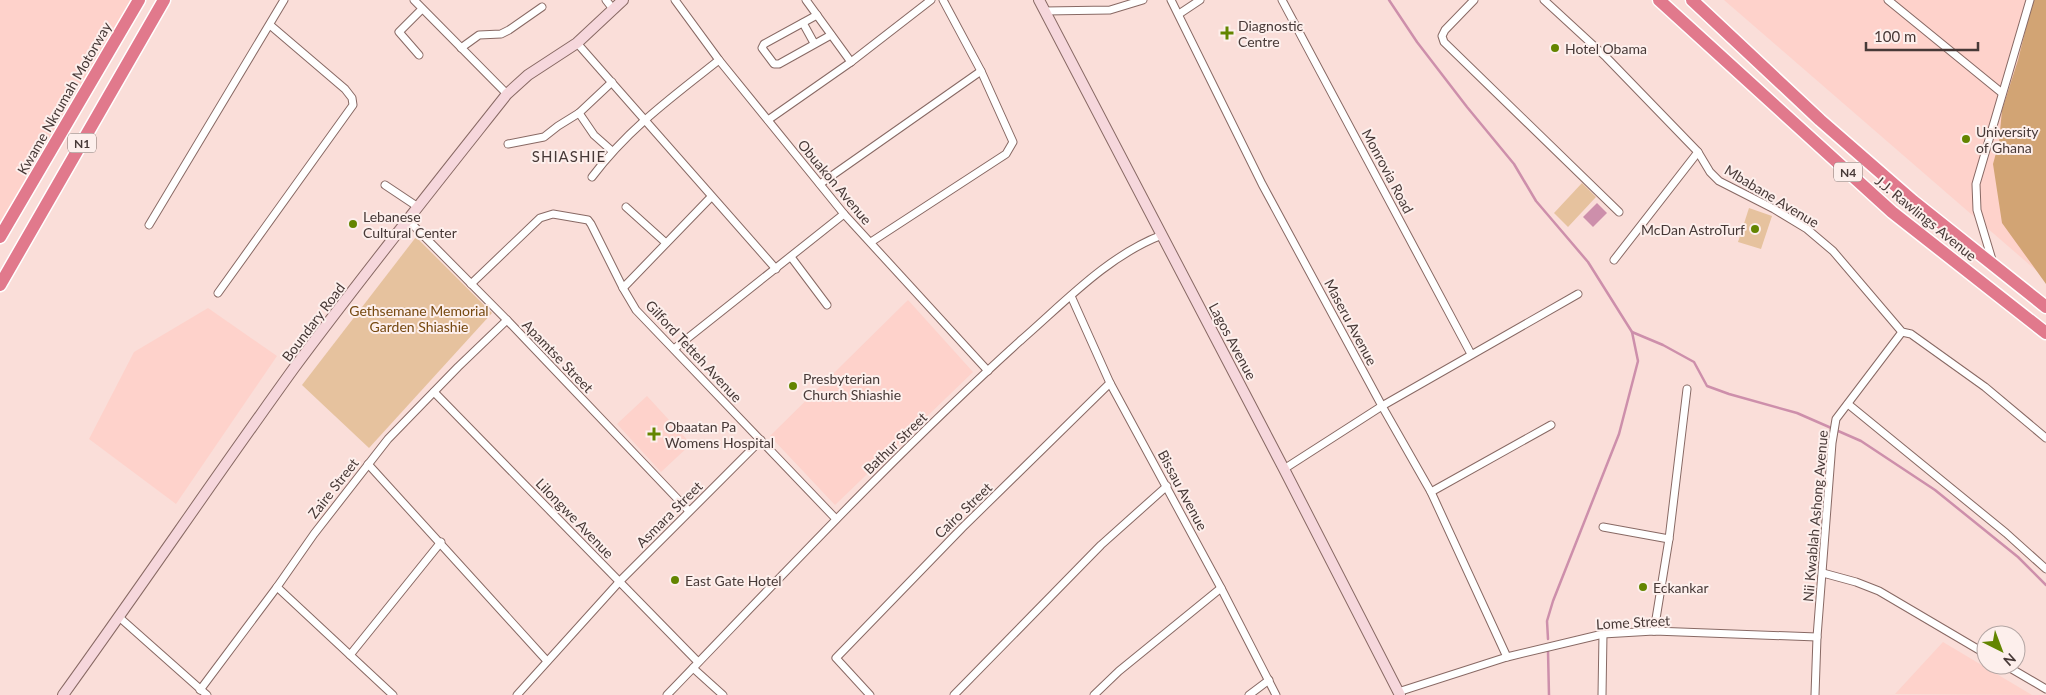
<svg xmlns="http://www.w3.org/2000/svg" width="2046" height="695" viewBox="0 0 2046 695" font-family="Lato,sans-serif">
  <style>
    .built { fill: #fed2cb }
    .green { fill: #e6c29e }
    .forest { fill: #d2a474 }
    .water { fill: #cd8fab }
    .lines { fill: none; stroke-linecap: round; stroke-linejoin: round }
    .stream { stroke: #cd8fab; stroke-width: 2.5 }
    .street-casing { stroke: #886964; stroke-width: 9 }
    .secondary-casing { stroke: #886964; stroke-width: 12 }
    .highway-casing { stroke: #fff; stroke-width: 15 }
    .street { stroke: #fff; stroke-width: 7 }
    .secondary { stroke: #f6d7dc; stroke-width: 10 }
    .highway { stroke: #e1798c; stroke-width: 12 }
    .poi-dot { fill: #638500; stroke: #fdefec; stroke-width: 2 }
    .labels { text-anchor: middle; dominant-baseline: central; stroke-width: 4; stroke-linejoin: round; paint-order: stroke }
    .shield { fill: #fdefec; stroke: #7e706d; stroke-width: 1 }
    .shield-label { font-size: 12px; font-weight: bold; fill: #473937 }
    .poi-label { font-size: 14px; fill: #473937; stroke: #fdefec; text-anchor: start }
    .street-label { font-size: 14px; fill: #473937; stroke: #fdefec }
    .park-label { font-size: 14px; fill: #764910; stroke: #fdefec }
    .neighbourhood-label { font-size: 15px; letter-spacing: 1px; fill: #473937; stroke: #fdefec }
  </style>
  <rect width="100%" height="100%" fill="#faded9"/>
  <g class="built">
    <path d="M 0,0 L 134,0 L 0,227 Z"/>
    <path d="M 1724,0 L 2046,0 L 2046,279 Z"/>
    <path d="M 908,300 L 973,372 L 835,505 L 770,436 Z"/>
    <path d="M 208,308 L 277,356 L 176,504 L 89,439 L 134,352 Z"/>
    <path d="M 647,396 L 691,444 L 661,472 L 617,424 Z"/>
    <path d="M 1943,642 L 2032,695 L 1895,694 Z"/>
  </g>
  <g class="green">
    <path d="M 1582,183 L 1596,197 L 1568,227 L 1554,213 Z"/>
    <path d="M 1749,208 L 1772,216 L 1761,249 L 1738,242 Z"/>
    <path d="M 416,237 L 492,313 L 369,448 L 302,385 Z"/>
  </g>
  <path class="forest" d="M 2033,0 L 2046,0 L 2046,284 L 2002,223 L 1993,164 L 1999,142 L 2002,110 L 2018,60 Z"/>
  <path class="water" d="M 1597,203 L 1607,213 L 1593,227 L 1583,217 Z"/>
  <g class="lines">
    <g class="stream">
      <path d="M 1389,0 L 1417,42 L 1467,107 L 1514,164 L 1536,201 L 1588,262 L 1632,332 L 1663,345 L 1694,362 L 1707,386 L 1729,394 L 1797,413 L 1861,441 L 1935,490 L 2018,557 L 2046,585"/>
      <path d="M 1548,639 L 1547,621 L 1553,601 L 1619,434 L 1638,361 L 1632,332"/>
      <path d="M 1548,651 L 1549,695"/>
    </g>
    <g class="street-casing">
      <g id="street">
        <path d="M 414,0 L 507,94"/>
        <path d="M 606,0 L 613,9"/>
        <path d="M 675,0 L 719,60 L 844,214 L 988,371"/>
        <path d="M 806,0 L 851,62"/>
        <path d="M 1171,0 L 1262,184 L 1382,406 L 1431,492 L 1507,657"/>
        <path d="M 1282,0 L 1471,354"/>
        <path d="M 1474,0 L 1445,30 L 1442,36 L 1444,42 L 1619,212"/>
        <path d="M 1544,0 L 1606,57 L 1698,152 L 1710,172 L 1719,181 L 1774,209 L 1807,229 L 1833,251 L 1902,332 L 1911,334 L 1985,387 L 2046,438"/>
        <path d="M 1888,0 L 2002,93"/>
        <path d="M 1045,11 L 1110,10 L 1143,0"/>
        <path d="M 1179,14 L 1200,0"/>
        <path d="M 817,15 L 764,44 L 762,48 L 774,64 L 779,64 L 831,35"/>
        <path d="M 803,23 L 814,43"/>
        <path d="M 577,43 L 776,269"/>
        <path d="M 461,48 L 479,35 L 501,34 L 509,30 L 542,7"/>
        <path d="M 419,55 L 399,32 L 422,9"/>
        <path d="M 579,113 L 594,135 L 612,151"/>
        <path d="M 768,120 L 851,62 L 931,0"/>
        <path d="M 508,144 L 544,137 L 558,126 L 579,113 L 612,82"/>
        <path d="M 592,177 C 628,129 672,97 719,60"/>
        <path d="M 820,184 L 981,71"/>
        <path d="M 385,185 L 418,207"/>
        <path d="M 626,207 L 666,243"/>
        <path d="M 408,220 L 507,320 L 689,511"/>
        <path d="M 149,225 L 284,0"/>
        <path d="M 871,242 L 1006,154 L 1013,142 L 981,71 L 943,0"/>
        <path d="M 791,257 L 827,305"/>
        <path d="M 1614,260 L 1698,152"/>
        <path d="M 1993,263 L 1977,210 L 1976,184 L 2030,0"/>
        <path d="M 471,284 L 540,218 L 553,214 L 588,220 L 591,224 L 623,288 L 636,310 L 836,519"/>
        <path d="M 623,288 L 711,197"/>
        <path d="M 218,293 L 353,105 L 352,98 L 345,89 L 270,25"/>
        <path d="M 1071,296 L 1110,383 L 1221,588 L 1276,695"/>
        <path d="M 674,349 L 844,214"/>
        <path d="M 434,392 L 698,662"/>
        <path d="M 1848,404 L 2006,533 L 2046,569"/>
        <path d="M 368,464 L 547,661"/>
        <path d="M 1284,469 L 1382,406 L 1578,294"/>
        <path d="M 1431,492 L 1551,425"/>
        <path d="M 1603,527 L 1669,539"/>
        <path d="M 1823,573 L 1856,582 L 1879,591 L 1986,654"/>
        <path d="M 277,587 L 393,695"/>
        <path d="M 119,617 L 207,695"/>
        <path d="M 1654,631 L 1669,539 L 1687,389"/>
        <path d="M 350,655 L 441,542"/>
        <path d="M 2005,665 L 2046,689"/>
        <path d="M 693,668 L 723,695"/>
        <path d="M 200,690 L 277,587 L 314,534 L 388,439 L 458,367 L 507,320"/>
        <path d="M 1398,692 L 1507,657 L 1603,634 L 1654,631 L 1817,637"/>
        <path d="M 517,695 L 620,581 L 761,440"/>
        <path d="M 667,695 C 783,575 896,453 1020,341 C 1064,303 1107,256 1162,235"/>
        <path d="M 870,695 L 836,658 L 962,528 L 1110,383"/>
        <path d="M 954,695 L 1101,545 L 1167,486"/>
        <path d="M 1094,695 L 1119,671 L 1221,588"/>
        <path d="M 1249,695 L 1269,680"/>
        <path d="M 1602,695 L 1603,634"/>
        <path d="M 1815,695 L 1817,637 L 1832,443 L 1836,419 L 1902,332"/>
      </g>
    </g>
    <g class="secondary-casing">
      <g id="secondary">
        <path d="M 1039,0 L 1284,469 L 1400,695"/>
        <path d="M 63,695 C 141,587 216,476 294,368 C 363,275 435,185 507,94 L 528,75 L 577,43 L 623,0"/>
      </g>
    </g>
    <g class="highway-casing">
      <g id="highway">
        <path d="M 1659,0 L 1892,212 L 2046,333"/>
        <path d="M 1692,0 L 1820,120 L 1913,201 L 2046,307"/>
        <path d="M 0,237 L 139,0"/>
        <path d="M 0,285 L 164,0"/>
      </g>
    </g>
    <use href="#street" class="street"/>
    <use href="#secondary" class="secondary"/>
    <use href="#highway" class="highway"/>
  </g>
  <g class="poi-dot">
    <path d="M1224.5 25.5h5v5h5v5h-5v5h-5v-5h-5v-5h5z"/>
    <circle cx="1555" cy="48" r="5"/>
    <circle cx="1966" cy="139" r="5"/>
    <circle cx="353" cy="224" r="5"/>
    <circle cx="1755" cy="229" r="5"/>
    <circle cx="793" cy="386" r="5"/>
    <path d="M651.5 426.5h5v5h5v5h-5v5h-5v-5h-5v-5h5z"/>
    <circle cx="675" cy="580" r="5"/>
    <circle cx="1643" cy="587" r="5"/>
  </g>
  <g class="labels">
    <g class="shield">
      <rect x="68" y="133.5" width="28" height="19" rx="4"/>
      <rect x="1834" y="162.5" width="28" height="19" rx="4"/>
    </g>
    <g class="shield-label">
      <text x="82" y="143">N1</text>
      <text x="1848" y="172">N4</text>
    </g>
    <g class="poi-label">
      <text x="1238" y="25">Diagnostic<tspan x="1238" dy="16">Centre</tspan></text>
      <text x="1565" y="48">Hotel Obama</text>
      <text x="1976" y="131">University<tspan x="1976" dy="16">of Ghana</tspan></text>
      <text x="363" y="216">Lebanese<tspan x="363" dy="16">Cultural Center</tspan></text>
      <text x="1745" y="229" text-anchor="end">McDan AstroTurf</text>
      <text x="803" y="378">Presbyterian<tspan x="803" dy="16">Church Shiashie</tspan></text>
      <text x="665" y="426">Obaatan Pa<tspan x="665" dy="16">Womens Hospital</tspan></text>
      <text x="685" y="580">East Gate Hotel</text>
      <text x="1653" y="587">Eckankar</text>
    </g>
    <g class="street-label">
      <text transform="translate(64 98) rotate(-60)">Kwame Nkrumah Motorway</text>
      <text transform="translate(1388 171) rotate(62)">Monrovia Road</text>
      <text transform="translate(835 182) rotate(50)">Obuakon Avenue</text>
      <text transform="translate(1772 196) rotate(31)">Mbabane Avenue</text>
      <text transform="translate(1926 218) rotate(39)">J.J. Rawlings Avenue</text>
      <text transform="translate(313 322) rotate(-53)">Boundary Road</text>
      <text transform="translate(1351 322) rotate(62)">Maseru Avenue</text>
      <text transform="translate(1233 341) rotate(62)">Lagos Avenue</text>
      <text transform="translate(694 351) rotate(47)">Gilford Tetteh Avenue</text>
      <text transform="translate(558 356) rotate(46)">Apamtse Street</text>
      <text transform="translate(895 443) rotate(-44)">Bathur Street</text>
      <text transform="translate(333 488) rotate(-52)">Zaire Street</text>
      <text transform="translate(1183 490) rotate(62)">Bissau Avenue</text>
      <text transform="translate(963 510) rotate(-44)">Cairo Street</text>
      <text transform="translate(669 514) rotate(-45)">Asmara Street</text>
      <text transform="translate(1815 516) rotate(-85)">Nii Kwablah Ashong Avenue</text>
      <text transform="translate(575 518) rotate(46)">Lilongwe Avenue</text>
      <text transform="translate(1633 622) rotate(-3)">Lome Street</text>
    </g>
    <g class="park-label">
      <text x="419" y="310">Gethsemane Memorial<tspan x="419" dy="16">Garden Shiashie</tspan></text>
    </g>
    <g class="neighbourhood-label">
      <text x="569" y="156">SHIASHIE</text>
    </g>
  </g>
  <g transform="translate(2001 650) rotate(138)"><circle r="24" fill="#fdefec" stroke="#b4a6a4"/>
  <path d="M0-4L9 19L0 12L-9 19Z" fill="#638500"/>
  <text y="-8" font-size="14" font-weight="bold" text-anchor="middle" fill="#473937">N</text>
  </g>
  <path d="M1866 42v8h112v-8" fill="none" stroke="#473937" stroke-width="2.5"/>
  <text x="1874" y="42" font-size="15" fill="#473937" stroke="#fdefec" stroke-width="4" paint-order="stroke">100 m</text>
</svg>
